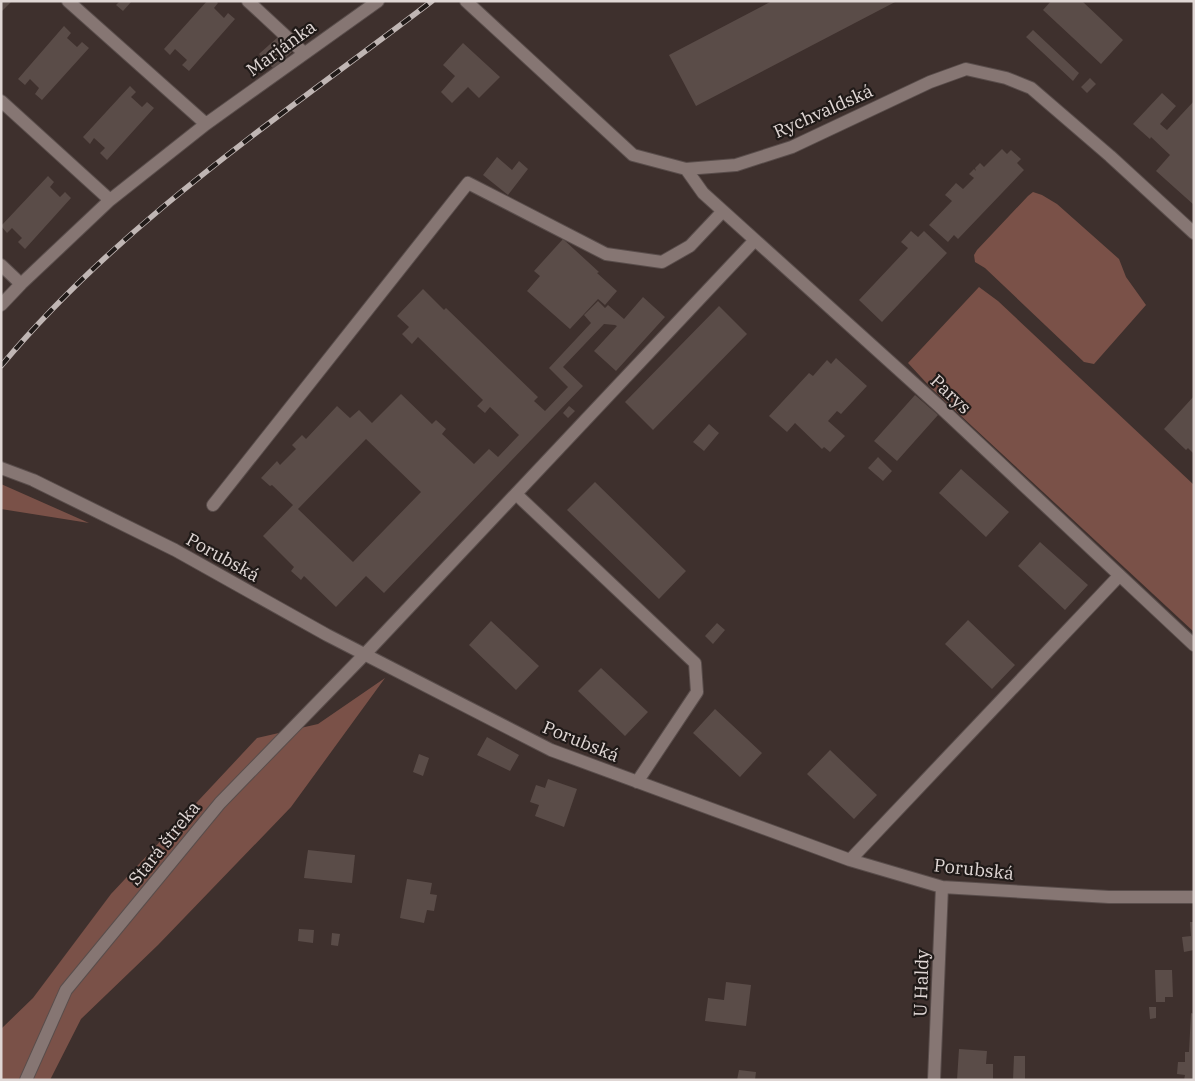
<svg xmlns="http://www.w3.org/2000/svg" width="1195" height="1081" font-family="'IBM Plex Serif',serif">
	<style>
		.green { fill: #7a5148 }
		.building { fill: #5a4c48; fill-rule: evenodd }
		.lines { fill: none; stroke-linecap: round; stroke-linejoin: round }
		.minor-casing { stroke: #594d4b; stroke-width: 14 }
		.minor { stroke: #867673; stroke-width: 12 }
		.rail-casing { stroke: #c0b6b4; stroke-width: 5.5 }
		.rail { stroke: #201a18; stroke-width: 4; stroke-dasharray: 11; stroke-linecap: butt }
		.labels { text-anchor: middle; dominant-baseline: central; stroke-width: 4.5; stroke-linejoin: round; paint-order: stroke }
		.street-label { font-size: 18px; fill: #e0d7d5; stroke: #201a18 }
	</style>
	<rect width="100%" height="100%" fill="#3e302d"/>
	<path class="green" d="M 1033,192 L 1042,195 L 1057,204 L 1119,259 L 1126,277 L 1146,305 L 1094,364 L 1084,362 L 985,268 L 975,262 L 974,255 L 977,250 L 1028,196 Z
		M 979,287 L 998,301 L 1194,485 L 1194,632 L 932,389 L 908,363 Z
		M 1,484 L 89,523 L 1,509 Z
		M 385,678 L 291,807 L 158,945 L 81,1019 L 50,1080 L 1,1080 L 1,1029 L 33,998 L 111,894 L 257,738 L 318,724 Z"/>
	<path class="building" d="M 1,1 L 12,1 L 1,12 Z
		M 120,1 L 132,1 L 123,11 L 116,5 Z
		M 207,1 L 216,1 L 218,3 L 214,8 L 224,18 L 228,13 L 235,19 L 189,71 L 182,65 L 187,60 L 175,49 L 170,55 L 164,49 Z
		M 772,1 L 897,1 L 696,106 L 669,55 Z
		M 1051,1 L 1082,1 L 1123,40 L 1101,64 L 1043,10 Z
		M 64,26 L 71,33 L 67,38 L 77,47 L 82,42 L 89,48 L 42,100 L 35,94 L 39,88 L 30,79 L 25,85 L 18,79 Z
		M 1033,30 L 1079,73 L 1073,81 L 1026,37 Z
		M 278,37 L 292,52 L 274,69 L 259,54 Z
		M 463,43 L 500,77 L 479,98 L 468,87 L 452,103 L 441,92 L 455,76 L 443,65 Z
		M 1090,78 L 1096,84 L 1087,93 L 1081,87 Z
		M 130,86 L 136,92 L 131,97 L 142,107 L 147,102 L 154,108 L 107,160 L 100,153 L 105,148 L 94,138 L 90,144 L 83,137 Z
		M 1162,93 L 1176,106 L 1160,124 L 1167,130 L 1194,101 L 1194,205 L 1156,171 L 1170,155 L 1151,137 L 1150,139 L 1133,124 Z
		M 1002,149 L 1007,154 L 1011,150 L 1021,159 L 1017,163 L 1024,170 L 958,239 L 954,235 L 948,242 L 929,225 L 952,201 L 945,195 L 956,183 L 963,189 L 974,178 L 969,174 L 974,169 L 976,171 L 975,168 L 980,163 L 984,167 Z
		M 497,157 L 512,170 L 519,161 L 528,169 L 508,195 L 483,175 Z
		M 48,176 L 54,182 L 50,187 L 60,197 L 65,192 L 71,198 L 25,249 L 18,242 L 22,238 L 12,228 L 7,233 L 1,226 Z
		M 911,231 L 918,237 L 924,231 L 947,253 L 882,322 L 859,300 L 908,248 L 901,242 Z
		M 563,239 L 599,272 L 597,273 L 617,291 L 605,305 L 598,299 L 570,329 L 527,291 L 540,276 L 534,271 Z
		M 423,289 L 444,310 L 446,308 L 538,397 L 534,401 L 545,411 L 568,387 L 549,368 L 591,323 L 584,315 L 598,301 L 605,308 L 608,305 L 624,319 L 643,297 L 665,317 L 616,371 L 594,351 L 617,326 L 615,325 L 604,324 L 563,367 L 583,386 L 384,593 L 366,576 L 336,607 L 304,576 L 301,580 L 291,571 L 294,567 L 263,536 L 293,505 L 272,485 L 270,486 L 261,478 L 277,461 L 280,465 L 296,449 L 292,445 L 302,435 L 306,439 L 337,406 L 350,418 L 359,410 L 372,423 L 401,394 L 432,424 L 436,420 L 446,429 L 442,434 L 474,464 L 489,449 L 498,457 L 519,435 L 490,407 L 485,413 L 477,406 L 483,400 L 418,337 L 412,344 L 402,334 L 409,327 L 397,316 ZM 366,439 L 421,492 L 353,562 L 298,509 Z
		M 719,306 L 747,334 L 653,430 L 625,402 Z
		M 836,358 L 867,386 L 841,414 L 837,411 L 828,421 L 845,436 L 830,452 L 824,447 L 822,449 L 795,423 L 787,432 L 769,416 L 809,373 L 813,376 L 827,360 L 831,364 Z
		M 915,395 L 938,415 L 897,461 L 874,441 Z
		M 1194,396 L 1194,454 L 1188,448 L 1186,450 L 1164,429 Z
		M 569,406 L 575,411 L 568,418 L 563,413 Z
		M 709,424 L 719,433 L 704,451 L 693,442 Z
		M 878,457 L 892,471 L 883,481 L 868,468 Z
		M 961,469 L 1009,512 L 986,537 L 939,493 Z
		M 595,482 L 686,571 L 659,599 L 567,510 Z
		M 1040,542 L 1088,585 L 1065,610 L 1018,566 Z
		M 968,620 L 1015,665 L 992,689 L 945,644 Z
		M 491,621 L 539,666 L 516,690 L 469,645 Z
		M 717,623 L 725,630 L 713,644 L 705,636 Z
		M 601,668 L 648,712 L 625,736 L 578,691 Z
		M 715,709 L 762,753 L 740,777 L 693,733 Z
		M 487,737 L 519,755 L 510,771 L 477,755 Z
		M 830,750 L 877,795 L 854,819 L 807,774 Z
		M 419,754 L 429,758 L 423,776 L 413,772 Z
		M 548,779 L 577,789 L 564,827 L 535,816 L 539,805 L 530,802 L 536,785 L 545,788 Z
		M 308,850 L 355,855 L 352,883 L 304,878 Z
		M 407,879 L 432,883 L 430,894 L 437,895 L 434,911 L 427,910 L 424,923 L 400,918 Z
		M 1190,922 L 1194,922 L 1194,950 L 1184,952 L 1182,937 L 1191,936 Z
		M 299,929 L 314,930 L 313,943 L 298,941 Z
		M 332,933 L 340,934 L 338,946 L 331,945 Z
		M 1155,970 L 1172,970 L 1173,997 L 1165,997 L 1165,1002 L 1156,1002 Z
		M 726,982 L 751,985 L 746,1026 L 705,1021 L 708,998 L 724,1000 Z
		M 1149,1007 L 1156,1007 L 1156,1018 L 1150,1019 Z
		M 1191,1013 L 1194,1014 L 1194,1080 L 1184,1080 L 1185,1075 L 1177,1074 L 1178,1062 L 1185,1062 L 1185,1052 L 1189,1052 Z
		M 959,1049 L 987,1051 L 986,1064 L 993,1064 L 993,1080 L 957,1080 Z
		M 1014,1056 L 1025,1056 L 1025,1080 L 1013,1080 Z
		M 739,1070 L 756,1072 L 755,1080 L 737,1080 Z"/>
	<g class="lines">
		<defs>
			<path id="minor" d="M 68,1 L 206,124
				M 248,1 L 304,53
				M 466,1 L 633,155 L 686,169 L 736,165 L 792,147 L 930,82 L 966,69 L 1006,78 L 1031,88 L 1110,156 L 1194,233
				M 1,101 L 110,200
				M 686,169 L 703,193 L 939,406 L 1194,645
				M 1,265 L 21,284
				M 1,305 L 21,284 L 110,200 L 206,124 L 378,1
				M 1,468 L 33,480 L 175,550 L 327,635 L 551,750 L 850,860 L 942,887 L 1109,897 L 1194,897
				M 516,494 L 695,663 L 697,692 L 637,782
				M 213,505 L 468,183 L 606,254 L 662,262 L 690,246 L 723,211
				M 850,860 L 1119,576
				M 26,1080 L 66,990 L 220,803 L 365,654 L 755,240
				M 934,1080 L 942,887"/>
		</defs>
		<use href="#minor" class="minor-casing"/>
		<use href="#minor" class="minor"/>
		<defs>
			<path id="rail" d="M 1,366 C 122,221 283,115 432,1"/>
		</defs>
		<use href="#rail" class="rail-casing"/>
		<use href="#rail" class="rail"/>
	</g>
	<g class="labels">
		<g class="street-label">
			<text transform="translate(281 48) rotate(-36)">Marjánka</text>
			<text transform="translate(823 111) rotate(-24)">Rychvaldská</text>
			<text transform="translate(951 394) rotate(43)">Parys</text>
			<text transform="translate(223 557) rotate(29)">Porubská</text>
			<text transform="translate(581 741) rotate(22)">Porubská</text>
			<text transform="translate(164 843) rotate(-51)">Stará štreka</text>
			<text transform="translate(974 869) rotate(6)">Porubská</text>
			<text transform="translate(921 983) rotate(-88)">U Haldy</text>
		</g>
	</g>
	<rect width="1195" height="1081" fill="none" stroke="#e0d7d5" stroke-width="5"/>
</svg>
